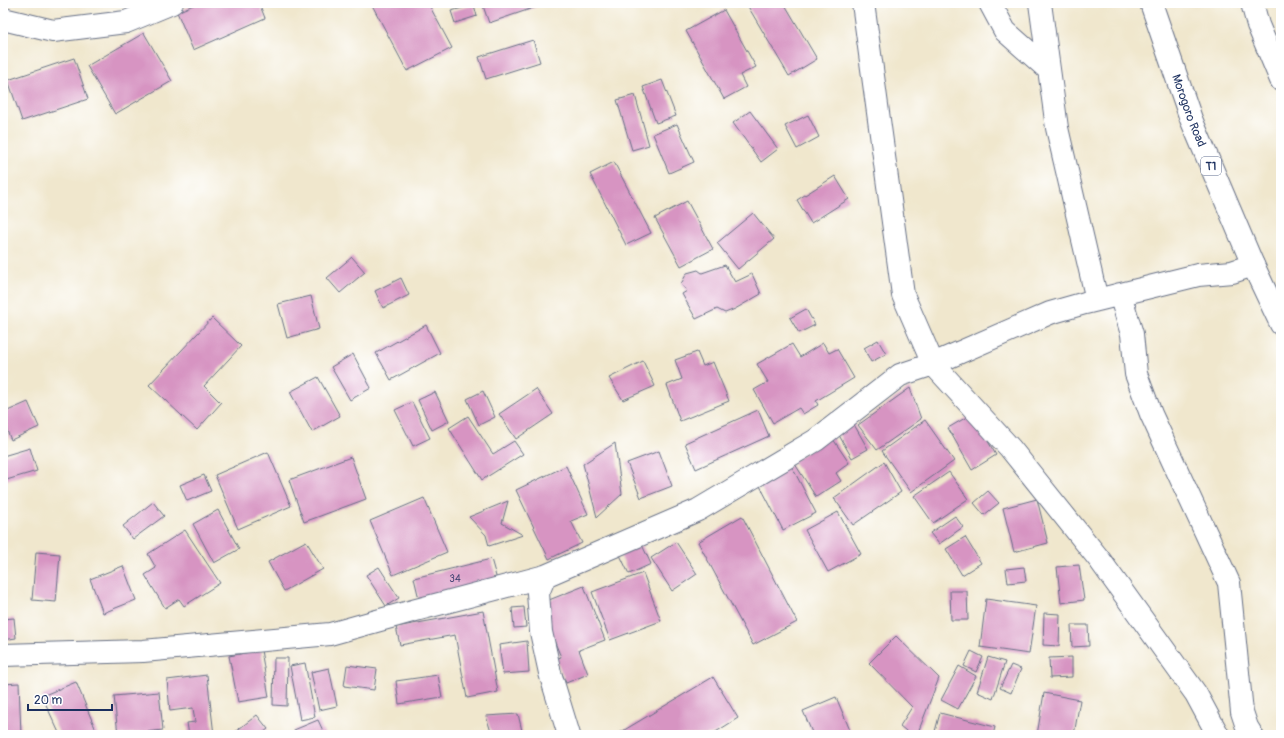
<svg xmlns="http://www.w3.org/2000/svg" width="1284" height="738" font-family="Pangolin,sans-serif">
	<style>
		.building { fill: #d794c2 }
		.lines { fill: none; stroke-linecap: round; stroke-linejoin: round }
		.minor-casing { stroke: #666f85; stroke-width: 24 }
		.highway-casing { stroke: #666f85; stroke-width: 24 }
		.minor { stroke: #fff; stroke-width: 22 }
		.highway { stroke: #fff; stroke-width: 22 }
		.labels { text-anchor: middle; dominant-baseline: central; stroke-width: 3; stroke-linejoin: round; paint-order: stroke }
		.number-label { font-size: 10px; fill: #4a4877 }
		.shield { fill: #fff; stroke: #5f6d8e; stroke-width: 1 }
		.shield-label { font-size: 11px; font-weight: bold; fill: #1b2f5e }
		.street-label { font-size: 12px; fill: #1b2f5e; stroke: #fff }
	</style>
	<rect width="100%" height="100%" fill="#fff"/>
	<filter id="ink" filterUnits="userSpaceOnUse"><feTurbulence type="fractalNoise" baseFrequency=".025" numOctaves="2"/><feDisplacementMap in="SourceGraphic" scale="8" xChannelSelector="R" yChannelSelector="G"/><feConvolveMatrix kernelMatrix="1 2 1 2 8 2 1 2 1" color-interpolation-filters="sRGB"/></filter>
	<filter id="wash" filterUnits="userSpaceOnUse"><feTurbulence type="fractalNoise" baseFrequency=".012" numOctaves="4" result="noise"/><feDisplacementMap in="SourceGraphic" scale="16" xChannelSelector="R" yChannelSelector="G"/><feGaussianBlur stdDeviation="0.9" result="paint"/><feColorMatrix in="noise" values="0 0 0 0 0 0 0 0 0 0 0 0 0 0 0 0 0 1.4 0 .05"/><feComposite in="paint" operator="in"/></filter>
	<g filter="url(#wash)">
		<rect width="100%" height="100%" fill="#f0e7cd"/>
		<g id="blocks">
			<path class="building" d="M 198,3 L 259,3 L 265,18 L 193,50 L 177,12 Z
				M 376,3 L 428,3 L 452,48 L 407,71 L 372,5 Z
				M 482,3 L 542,3 L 542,5 L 489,23 Z
				M 746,3 L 784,3 L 817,59 L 789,76 Z
				M 474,5 L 477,16 L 455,23 L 451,11 Z
				M 724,10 L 756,67 L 740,75 L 746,87 L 724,99 L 686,31 Z
				M 144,33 L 172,81 L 115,114 L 87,66 Z
				M 533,40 L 540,62 L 486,79 L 479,57 Z
				M 74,58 L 88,99 L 22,121 L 8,80 Z
				M 662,80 L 676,116 L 656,123 L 643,87 Z
				M 635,95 L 649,145 L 632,150 L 617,100 Z
				M 750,111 L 778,149 L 761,162 L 733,123 Z
				M 808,115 L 819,137 L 797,149 L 785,126 Z
				M 677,124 L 694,162 L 669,173 L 653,134 Z
				M 614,162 L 651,233 L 626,245 L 590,174 Z
				M 835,176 L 849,199 L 811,223 L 797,200 Z
				M 687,201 L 713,249 L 681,266 L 655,218 Z
				M 753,213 L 774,239 L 738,269 L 717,243 Z
				M 352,257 L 365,272 L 340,293 L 327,278 Z
				M 725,265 L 735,282 L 752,274 L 761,294 L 735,309 L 725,313 L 717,309 L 696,319 L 682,294 L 687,291 L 681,284 L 687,273 L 698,270 L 702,273 Z
				M 401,278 L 409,295 L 383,308 L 375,291 Z
				M 311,296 L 319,329 L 287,338 L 278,304 Z
				M 806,309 L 815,325 L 799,333 L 790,318 Z
				M 212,318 L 241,346 L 204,386 L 221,403 L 197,430 L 149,385 Z
				M 426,325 L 440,353 L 391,380 L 376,353 Z
				M 878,340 L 886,354 L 871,362 L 864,348 Z
				M 823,343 L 829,353 L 837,349 L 854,378 L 816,401 L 818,405 L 803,414 L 799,408 L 773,423 L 754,390 L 768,382 L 757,364 L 792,344 L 800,357 Z
				M 697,352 L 703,366 L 713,362 L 729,401 L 680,421 L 667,385 L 682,379 L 675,360 Z
				M 353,354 L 371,388 L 350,400 L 331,367 Z
				M 643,361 L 655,386 L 623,400 L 609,378 Z
				M 318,377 L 340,416 L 312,432 L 290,392 Z
				M 910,388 L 921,419 L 877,450 L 858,425 Z
				M 536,389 L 553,414 L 516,439 L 499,414 Z
				M 483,391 L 495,417 L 479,425 L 467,399 Z
				M 435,392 L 449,421 L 432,430 L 418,400 Z
				M 28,402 L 39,427 L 11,440 L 3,421 L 3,413 Z
				M 412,402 L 430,438 L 413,446 L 395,410 Z
				M 758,410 L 769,436 L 696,469 L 685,443 Z
				M 972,414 L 996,455 L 972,470 L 948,428 Z
				M 468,416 L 493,454 L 514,441 L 523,454 L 482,480 L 449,428 Z
				M 925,420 L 954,461 L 911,492 L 882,451 Z
				M 852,421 L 868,449 L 852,458 L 836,430 Z
				M 831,436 L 849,463 L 836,473 L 841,481 L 816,497 L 793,461 Z
				M 615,443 L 622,494 L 597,517 L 583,464 Z
				M 30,448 L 37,471 L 3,481 L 3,456 Z
				M 659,451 L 672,486 L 641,498 L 627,463 Z
				M 268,452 L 291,506 L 238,529 L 215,475 Z
				M 351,457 L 366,499 L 304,522 L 289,480 Z
				M 884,462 L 901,492 L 853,525 L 834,498 Z
				M 791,465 L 816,513 L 783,530 L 758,482 Z
				M 566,466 L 588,514 L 571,521 L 582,543 L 549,559 L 516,490 Z
				M 949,472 L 968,499 L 933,523 L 914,496 Z
				M 204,475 L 211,491 L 187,501 L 180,485 Z
				M 988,491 L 999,503 L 984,515 L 974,503 Z
				M 424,498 L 447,552 L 393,575 L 370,521 Z
				M 1037,499 L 1048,543 L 1014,552 L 1003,508 Z
				M 508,501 L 502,523 L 523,535 L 489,546 L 486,535 L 469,517 Z
				M 153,502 L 164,516 L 133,539 L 123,526 Z
				M 218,510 L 239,549 L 214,563 L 193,524 Z
				M 838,512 L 861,554 L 828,572 L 805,530 Z
				M 742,516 L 797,622 L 753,645 L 698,542 Z
				M 955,516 L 963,527 L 939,544 L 930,533 Z
				M 185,530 L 220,583 L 184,606 L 179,599 L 165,608 L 145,575 L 156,568 L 148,554 Z
				M 965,537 L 981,563 L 962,575 L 946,549 Z
				M 306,541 L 323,569 L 284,591 L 268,562 Z
				M 676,542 L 697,574 L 672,591 L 651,558 Z
				M 642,545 L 651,564 L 629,574 L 620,555 Z
				M 36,552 L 60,554 L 56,602 L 32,600 Z
				M 491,559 L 497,580 L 419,599 L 414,578 Z
				M 1079,565 L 1084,600 L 1061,603 L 1057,567 Z
				M 123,566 L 136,600 L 103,613 L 90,579 Z
				M 379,567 L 399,598 L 386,606 L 366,575 Z
				M 1024,567 L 1026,581 L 1008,583 L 1006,569 Z
				M 643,573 L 661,621 L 610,640 L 592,592 Z
				M 584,586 L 605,640 L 579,650 L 588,674 L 566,683 L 556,659 L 561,657 L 539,604 Z
				M 950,591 L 967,591 L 968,620 L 951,620 Z
				M 986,599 L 1036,606 L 1029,654 L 980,647 Z
				M 524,607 L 526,627 L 514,628 L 512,608 Z
				M 483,611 L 498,692 L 467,698 L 455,635 L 400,645 L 396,627 Z
				M 1044,613 L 1060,614 L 1059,646 L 1043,645 Z
				M 14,618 L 16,638 L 3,640 L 3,619 Z
				M 1071,625 L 1088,625 L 1089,646 L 1072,647 Z
				M 896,636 L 939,678 L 917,735 L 911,735 L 900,726 L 912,707 L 869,663 Z
				M 527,641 L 529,672 L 503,674 L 499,645 Z
				M 261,650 L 269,697 L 238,702 L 229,656 Z
				M 971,651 L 983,657 L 976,672 L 964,666 Z
				M 988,657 L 1005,662 L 993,699 L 977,692 Z
				M 1072,657 L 1072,677 L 1050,678 L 1049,658 Z
				M 274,658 L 288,658 L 287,706 L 273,705 Z
				M 305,663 L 315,717 L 300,720 L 290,666 Z
				M 347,665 L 377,669 L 374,690 L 344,686 Z
				M 1011,665 L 1021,669 L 1011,693 L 1000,688 Z
				M 959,666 L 976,676 L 958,709 L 941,700 Z
				M 329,668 L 337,706 L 319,710 L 311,672 Z
				M 207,675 L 214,735 L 189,735 L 187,723 L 195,722 L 193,708 L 170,711 L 167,680 Z
				M 438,675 L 442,697 L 399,704 L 396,681 Z
				M 713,677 L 738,718 L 711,735 L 616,735 Z
				M 76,682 L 98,735 L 60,735 L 42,696 Z
				M 19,683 L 21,735 L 3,735 L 3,684 Z
				M 159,692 L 163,730 L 118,735 L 114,696 Z
				M 1044,693 L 1080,700 L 1074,735 L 1037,735 Z
				M 836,697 L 852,735 L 813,735 L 803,711 Z
				M 940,713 L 995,727 L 993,735 L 934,735 Z
				M 518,714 L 523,735 L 492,735 L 486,716 Z
				M 257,715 L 268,729 L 260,735 L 231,735 Z
				M 318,720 L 325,735 L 297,735 L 294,730 Z
				M 1137,733 L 1147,734 L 1147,735 L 1137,735 Z"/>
		</g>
	</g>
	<g filter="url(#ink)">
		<use href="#blocks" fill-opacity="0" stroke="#666f85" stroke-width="1"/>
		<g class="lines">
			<defs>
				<path id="minor" d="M 863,3 L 903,295 L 933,364 L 1010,448 L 1099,559 L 1196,694 L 1218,735
					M 990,3 L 1005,31 L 1049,70
					M 1040,3 L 1057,128 L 1097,300
					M 3,19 L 53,31 L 126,22 L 172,3
					M 1120,294 L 1132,334 L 1136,374 L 1151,414 L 1229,583 L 1242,712 L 1247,727 L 1252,735
					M 3,655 L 143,651 L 330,634 L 416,610 L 545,576
					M 569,735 L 550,673 L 541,632 L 538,593 L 545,576 L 698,510 L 816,440 L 900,375 L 933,364 L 1050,313 L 1085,303 L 1198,275 L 1232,272 L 1253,265"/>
				<g id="highway">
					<path id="s1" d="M 1151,3 L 1191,119 L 1253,265 L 1281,324"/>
					<path d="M 1252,3 L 1258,25 L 1281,80"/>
				</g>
			</defs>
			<use href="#minor" class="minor-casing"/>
			<use href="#highway" class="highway-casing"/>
			<use href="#minor" class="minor"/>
			<use href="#highway" class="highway"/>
		</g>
	</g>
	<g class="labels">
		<g class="number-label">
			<text x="455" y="579">34</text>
		</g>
		<rect class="shield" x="1201" y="157" width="20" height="18" rx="3"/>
		<g class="shield-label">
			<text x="1211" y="166">T1</text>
		</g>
		<g class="street-label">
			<text stroke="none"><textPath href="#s1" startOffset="114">Morogoro Road</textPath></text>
		</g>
	</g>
	<rect width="1284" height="738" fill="none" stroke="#fff" stroke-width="16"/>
	<path d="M28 704v6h84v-6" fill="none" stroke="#1b2f5e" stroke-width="2"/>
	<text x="34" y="704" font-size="12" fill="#1b2f5e" stroke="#ffffff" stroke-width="3" paint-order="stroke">20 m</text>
</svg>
